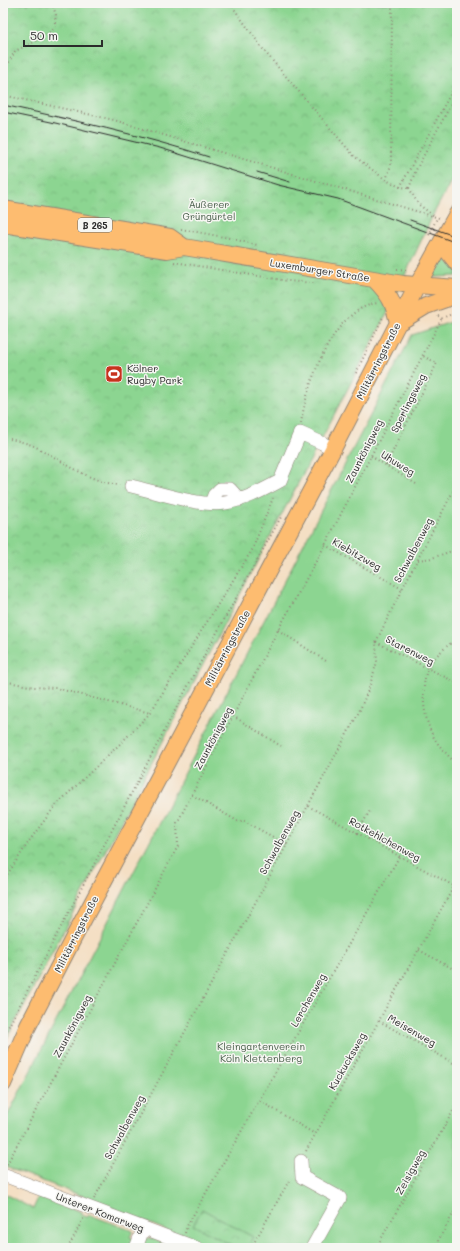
<svg xmlns="http://www.w3.org/2000/svg" width="460" height="1251" font-family="Mali,sans-serif">
	<style>
		.green { fill: #8cd591; stroke: #5c805e }
		.park { fill: url(#park-crowns); stroke: #5c805e }
		.lines { fill: none; stroke-linecap: round; stroke-linejoin: round }
		.minor-casing { stroke: #908578; stroke-width: 14 }
		.major-casing { stroke: #908578; stroke-width: 18 }
		.path { stroke: #908578; stroke-width: 2; stroke-dasharray: 1 3; stroke-linecap: butt }
		.minor { stroke: #fff; stroke-width: 13 }
		.major { stroke: #fdbc70; stroke-width: 16 }
		.tram { stroke: #2b2b2b; stroke-width: 1 }
		.labels { text-anchor: middle; dominant-baseline: central; stroke-width: 3; stroke-linejoin: round; paint-order: stroke }
		.shield { fill: #f6f6f2; stroke: #686867; stroke-width: 1 }
		.shield-label { font-size: 9px; font-weight: bold; fill: #2b2b2b }
		.park-label { font-size: 10px; fill: #485e4a; stroke: #f6f6f2 }
		.street-label { font-size: 10px; fill: #2b2b2b; stroke: #f6f6f2 }
		.poi-label { font-size: 10px; fill: #2b2b2b; stroke: #f6f6f2; text-anchor: start }
	</style>
	<defs>
		<pattern id="park-crowns" width="20" height="18" patternUnits="userSpaceOnUse"><rect width="20" height="18" fill="#8cd591"/><path d="M2 6a3 3 0 1 1 6 0M12 15a3 3 0 1 1 6 0" fill="none" stroke="#79b77d"/></pattern>
	</defs>
	<rect width="100%" height="100%" fill="#f6f6f2"/>
	<filter id="ink" filterUnits="userSpaceOnUse"><feTurbulence type="fractalNoise" baseFrequency=".025" numOctaves="2"/><feDisplacementMap in="SourceGraphic" scale="8" xChannelSelector="R" yChannelSelector="G"/><feConvolveMatrix kernelMatrix="1 2 1 2 8 2 1 2 1" color-interpolation-filters="sRGB"/></filter>
	<filter id="wash" filterUnits="userSpaceOnUse"><feTurbulence type="fractalNoise" baseFrequency=".012" numOctaves="4" result="noise"/><feDisplacementMap in="SourceGraphic" scale="16" xChannelSelector="R" yChannelSelector="G"/><feGaussianBlur stdDeviation="0.9" result="paint"/><feColorMatrix in="noise" values="0 0 0 0 0 0 0 0 0 0 0 0 0 0 0 0 0 1.4 0 .05"/><feComposite in="paint" operator="in"/></filter>
	<g filter="url(#wash)">
		<rect width="100%" height="100%" fill="#f4dfc4"/>
		<path class="green" d="M 443,258 L 457,268 L 457,276 L 434,277 L 433,275 Z
			M 457,320 L 457,1248 L 215,1248 L 185,1238 L 93,1200 L 3,1166 L 3,1124 L 412,335 Z
			M 3,1193 L 33,1209 L 39,1196 L 82,1212 L 82,1215 L 87,1217 L 90,1215 L 133,1231 L 130,1237 C 142,1243 140,1238 149,1238 C 154,1238 172,1246 178,1248 L 3,1248 Z"/>
		<path class="park" d="M 3,3 L 457,3 L 457,170 L 434,213 L 387,314 L 3,1046 Z
			M 202,1209 L 253,1237 L 247,1248 L 237,1248 L 193,1225 Z"/>
	</g>
	<g filter="url(#ink)">
		<g class="lines">
			<defs>
				<path id="minor" d="M 131,486 C 156,492 201,507 225,503 C 245,500 263,490 280,481 L 300,433 L 322,443 L 333,449
					M 211,503 L 214,495 L 220,489 L 230,489 L 240,500
					M 301,1161 L 302,1177 L 340,1198 L 312,1248
					M 3,1175 L 197,1248
					M 136,1248 L 143,1229"/>
				<path id="major" d="M 3,209 L 170,237 L 184,247
					M 3,224 L 167,250 L 184,247 L 403,284 L 457,288
					M 441,243 L 457,263
					M 375,280 C 389,294 394,303 398,323
					M 398,323 L 426,306 L 457,295
					M 3,1084 L 28,1026 L 74,937 L 333,449 L 417,286 L 457,214"/>
			</defs>
			<use href="#minor" class="minor-casing"/>
			<use href="#major" class="major-casing"/>
			<path class="path" d="M 230,3 L 265,52 L 354,156 L 386,180 L 400,187 L 409,188
				M 3,73 L 15,51 L 40,39 L 54,29 L 56,15 L 52,3
				M 3,95 L 114,120 L 439,218
				M 386,180 L 391,165 L 392,3
				M 400,187 L 457,82
				M 409,188 L 416,170 L 457,93
				M 409,188 L 418,204 L 434,216
				M 181,229 L 229,238 L 257,245
				M 429,235 L 437,218
				M 174,262 L 288,281 L 314,283
				M 397,269 L 408,270
				M 438,316 L 442,318 L 457,312
				M 356,373 L 383,317
				M 301,423 C 307,384 333,307 379,303
				M 10,439 C 18,441 28,443 36,447 C 64,461 88,482 120,485
				M 371,456 L 416,484
				M 386,465 L 437,363 L 423,356
				M 325,545 L 402,589
				M 418,560 L 432,558 L 457,549
				M 278,630 L 326,661
				M 457,639 C 447,645 431,659 427,670 C 421,690 423,715 432,734 C 438,746 448,755 457,765
				M 376,642 L 457,683
				M 3,681 L 34,687 L 56,688 L 150,713
				M 233,716 L 281,746
				M 192,795 L 239,822 L 243,820 L 287,845
				M 308,806 L 454,886
				M 357,833 L 371,809
				M 3,881 L 32,837 L 56,805 L 121,743 L 150,713 L 252,550 L 273,498
				M 419,950 L 457,971
				M 379,1021 L 457,1065
				M 3,1037 L 199,665 L 281,517
				M 260,1101 L 315,1134
				M 306,1151 L 457,881
				M 7,1164 L 178,846 L 177,823 L 278,630 L 325,545 L 442,318
				M 94,1199 L 359,712 L 369,688 L 377,662 L 376,642 L 402,589 L 457,484
				M 185,1233 L 187,1226 L 399,857
				M 68,1248 L 84,1217
				M 251,1248 L 290,1179
				M 376,1248 L 457,1104
				M 434,1248 L 457,1207"/>
			<use href="#minor" class="minor"/>
			<use href="#major" class="major"/>
			<path class="tram" d="M 3,105 C 73,120 141,135 209,157
				M 3,112 L 51,122 L 160,148 L 278,185 L 338,199 L 457,243
				M 257,172 L 290,182
				M 410,220 L 457,237"/>
		</g>
	</g>
	<defs>
		<symbol id="stadium-square" viewBox="-11 -11 22 22"><rect x="-9" y="-9" width="18" height="18" rx="4" fill="#c8321e" stroke="#f6f6f2"/><path d="M0-5a6.5 5 0 1 0 0 10a6.5 5 0 1 0 0-10ZM-3.5-1.8h7v3.6h-7Z" fill="#fff"/></symbol>
	</defs>
	<g fill-rule="evenodd">
		<use href="#stadium-square" x="104" y="364" width="20" height="20"/>
	</g>
	<g class="labels">
		<rect class="shield" x="78" y="218" width="34" height="14" rx="3"/>
		<g class="shield-label">
			<text x="95" y="225">B 265</text>
		</g>
		<g class="park-label">
			<text x="209" y="204">Äußerer<tspan x="209" dy="12">Grüngürtel</tspan></text>
			<text x="261" y="1046">Kleingartenverein<tspan x="261" dy="12">Köln Klettenberg</tspan></text>
		</g>
		<g class="street-label">
			<text transform="translate(320 270) rotate(9)">Luxemburger Straße</text>
			<text transform="translate(378 361) rotate(-63)">Militärringstraße</text>
			<text transform="translate(408 403) rotate(-63)">Sperlingsweg</text>
			<text transform="translate(364 451) rotate(-63)">Zaunkönigweg</text>
			<text transform="translate(398 463) rotate(32)">Uhuweg</text>
			<text transform="translate(413 550) rotate(-62)">Schwalbenweg</text>
			<text transform="translate(357 554) rotate(30)">Kiebitzweg</text>
			<text transform="translate(227 648) rotate(-62)">Militärringstraße</text>
			<text transform="translate(410 650) rotate(27)">Starenweg</text>
			<text transform="translate(213 738) rotate(-62)">Zaunkönigweg</text>
			<text transform="translate(385 839) rotate(29)">Rotkehlchenweg</text>
			<text transform="translate(279 842) rotate(-61)">Schwalbenweg</text>
			<text transform="translate(76 934) rotate(-63)">Militärringstraße</text>
			<text transform="translate(308 1000) rotate(-60)">Lerchenweg</text>
			<text transform="translate(72 1026) rotate(-62)">Zaunkönigweg</text>
			<text transform="translate(412 1030) rotate(30)">Meisenweg</text>
			<text transform="translate(347 1061) rotate(-60)">Kuckucksweg</text>
			<text transform="translate(124 1127) rotate(-61)">Schwalbenweg</text>
			<text transform="translate(410 1172) rotate(-61)">Zeisigweg</text>
			<text transform="translate(100 1212) rotate(21)">Unterer Komarweg</text>
		</g>
		<g class="poi-label">
			<text x="127" y="368">Kölner<tspan x="127" dy="12">Rugby Park</tspan></text>
		</g>
	</g>
	<rect width="460" height="1251" fill="none" stroke="#f6f6f2" stroke-width="16"/>
	<path d="M24 40v6h78v-6" fill="none" stroke="#2b2b2b" stroke-width="2"/>
	<text x="30" y="40" font-size="12" fill="#2b2b2b" stroke="#f6f6f2" stroke-width="3" paint-order="stroke">50 m</text>
</svg>
